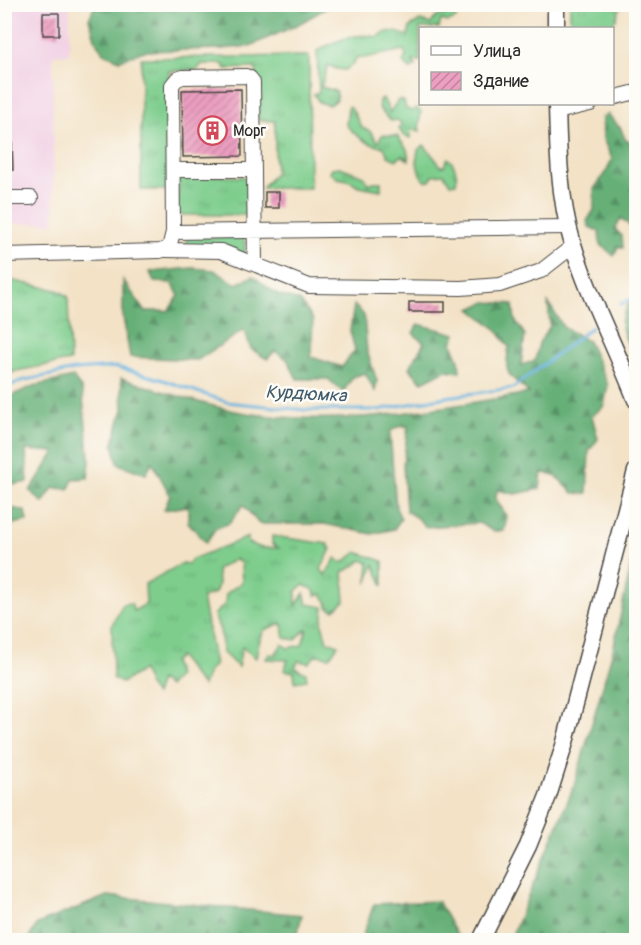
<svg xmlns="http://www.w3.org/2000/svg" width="641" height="945" font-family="Pangolin,sans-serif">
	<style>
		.built { fill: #f1d0e4 }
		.grass { fill: url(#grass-tufts); stroke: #547c5c; stroke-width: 1.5 }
		.forest { fill: url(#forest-firs); stroke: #486e52; stroke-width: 1.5 }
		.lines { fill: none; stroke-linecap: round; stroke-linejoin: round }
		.stream { stroke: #64b1de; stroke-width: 3 }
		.building { fill: url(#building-hatch) }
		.minor-casing { stroke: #494642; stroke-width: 16 }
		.major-casing { stroke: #494642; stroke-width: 19 }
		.minor { stroke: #fff; stroke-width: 14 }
		.major { stroke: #fff; stroke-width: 16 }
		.labels { text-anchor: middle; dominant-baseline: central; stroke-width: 5; stroke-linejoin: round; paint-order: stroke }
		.poi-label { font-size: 16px; fill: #2b2b2b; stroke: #fdfcf7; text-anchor: start }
		.water-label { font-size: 18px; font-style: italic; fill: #3f5a6a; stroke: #fdfcf7 }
	</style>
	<defs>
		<pattern id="grass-tufts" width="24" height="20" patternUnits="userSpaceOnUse" patternTransform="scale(1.5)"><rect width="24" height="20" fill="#7ecd8d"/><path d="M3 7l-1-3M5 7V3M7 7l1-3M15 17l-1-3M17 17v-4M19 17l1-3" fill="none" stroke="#6db07a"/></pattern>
		<pattern id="forest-firs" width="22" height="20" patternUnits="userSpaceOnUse" patternTransform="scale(1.5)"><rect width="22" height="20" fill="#66b078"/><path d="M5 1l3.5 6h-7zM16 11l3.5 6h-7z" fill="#548f63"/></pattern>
		<pattern id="building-hatch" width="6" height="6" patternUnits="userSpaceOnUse" patternTransform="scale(1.5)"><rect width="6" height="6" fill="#ed9fc1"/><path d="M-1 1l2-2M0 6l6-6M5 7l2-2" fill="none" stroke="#c0829d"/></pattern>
	</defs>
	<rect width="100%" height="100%" fill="#fdfcf7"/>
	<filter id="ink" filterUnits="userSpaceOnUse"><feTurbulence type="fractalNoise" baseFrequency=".0167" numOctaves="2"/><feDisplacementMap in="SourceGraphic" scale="12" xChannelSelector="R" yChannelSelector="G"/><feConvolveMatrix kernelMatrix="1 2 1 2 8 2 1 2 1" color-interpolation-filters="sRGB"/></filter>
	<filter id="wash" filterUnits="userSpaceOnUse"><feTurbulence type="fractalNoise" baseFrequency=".008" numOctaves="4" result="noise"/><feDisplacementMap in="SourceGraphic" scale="24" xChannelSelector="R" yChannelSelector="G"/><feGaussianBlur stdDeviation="1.35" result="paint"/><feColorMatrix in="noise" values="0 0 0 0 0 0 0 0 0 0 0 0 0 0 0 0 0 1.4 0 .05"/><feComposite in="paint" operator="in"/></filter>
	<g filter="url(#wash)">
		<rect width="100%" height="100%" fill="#f3e2c6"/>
		<path class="built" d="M 62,4 L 70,8 L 69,54 L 53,55 L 54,223 L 5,224 L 4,5 Z"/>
		<path class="grass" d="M 570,4 L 621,4 L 621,5 L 616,19 L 609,28 L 570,28 Z
			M 451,9 L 456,13 L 456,19 L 448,22 L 441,20 L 439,28 L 420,28 L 420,61 L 413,61 L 416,66 L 410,69 L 403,62 L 406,56 L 404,50 L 364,58 L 357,57 L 352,65 L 345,70 L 336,69 L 328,65 L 321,87 L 336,91 L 337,100 L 329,105 L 319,102 L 314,94 L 319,92 L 317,51 C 335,41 357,31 377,37 C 389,29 396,31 408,36 L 410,27 L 420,21 L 431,24 C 435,16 440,15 448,14 Z
			M 309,56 L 310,188 L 262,188 L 275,173 L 275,121 L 259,120 L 257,116 L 256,68 L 226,69 L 223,64 L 202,64 L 197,70 L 169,71 L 169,190 L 141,190 L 141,58 Z
			M 383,98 L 390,112 L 398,100 L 404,101 L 406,109 L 413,111 L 417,108 L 421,112 L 419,126 L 420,131 L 411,129 L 410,138 L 403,135 L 399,129 L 401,123 L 397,120 L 391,121 C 385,114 377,111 379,100 Z
			M 348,106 L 351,107 L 362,128 L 370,131 L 378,142 L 382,135 L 397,136 L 407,149 L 409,160 L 402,156 L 396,160 L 388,156 L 384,147 C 368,145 357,137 346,125 Z
			M 424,145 L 441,166 L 444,166 L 448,158 C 455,164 458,174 456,183 L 450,184 L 444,174 L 433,175 L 430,181 L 425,181 C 417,174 416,160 418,150 Z
			M 340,167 L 364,176 L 368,184 L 374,182 L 381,182 L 381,190 L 359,186 L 348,180 L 337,178 L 330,172 L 332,168 Z
			M 182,175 L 246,177 L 249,180 L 248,215 L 180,215 L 177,213 L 179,177 Z
			M 187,237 L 244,237 L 246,258 L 186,246 Z
			M 5,279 L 57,290 L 68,296 L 70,361 L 16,371 L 5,377 Z
			M 272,536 L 328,544 L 331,549 L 321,569 L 325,575 L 336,558 L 342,563 L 357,552 L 383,561 L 383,586 L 374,564 L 367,584 L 369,563 L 362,560 L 353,567 L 343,572 L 345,601 L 334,610 L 328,607 L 327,601 L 321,594 L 316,596 L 313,589 L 303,585 L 296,592 L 296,606 L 304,593 L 307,604 L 324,607 L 322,624 L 327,641 L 338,645 L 330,657 L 316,655 L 309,663 L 298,661 L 295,668 L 306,673 L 307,680 L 295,682 L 294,672 L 284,670 L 288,660 L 266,659 L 269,654 L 275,655 L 282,644 L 288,648 L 302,645 L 307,628 L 295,640 L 285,638 L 282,623 L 264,630 L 259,643 L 256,658 L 242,647 L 238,667 L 223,653 L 220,630 L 214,615 L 225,604 L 226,594 L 242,582 L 241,564 L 236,559 L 217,569 L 218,585 L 215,593 L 202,598 L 215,665 L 209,670 L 203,686 C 192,677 189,667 179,657 L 173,662 L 178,676 L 168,687 L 160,680 L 155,695 L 150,688 L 142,670 L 122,683 L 113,678 L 112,625 L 123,604 L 131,603 L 134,611 L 146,604 L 145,584 L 183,563 L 188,564 L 192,559 L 248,537 L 248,543 L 262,548 L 279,548 L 272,544 Z"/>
		<path class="forest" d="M 95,5 L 95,4 L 332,5 L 295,26 L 250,46 L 223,49 L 144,51 L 120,60 L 105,54 L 97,44 L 89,19 Z
			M 608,114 L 621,129 L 625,139 L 632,144 L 636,156 L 636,242 L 630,226 L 621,218 L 615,229 L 622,236 L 623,248 L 618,246 L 614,256 L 600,244 L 599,231 L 589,227 L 587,221 L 594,210 L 594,189 L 606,172 L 612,159 L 603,139 L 602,118 Z
			M 193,268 L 214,270 L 236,284 L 253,276 L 278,295 L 300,301 L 313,320 L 311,357 L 342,367 L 355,350 L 350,331 L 354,305 L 364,315 L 367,351 L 377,381 L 375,391 L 365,373 L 353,377 L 343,392 L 328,379 L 297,379 L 287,359 L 275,351 L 267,359 L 251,349 L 244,329 C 230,341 213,349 198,360 L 130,357 L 123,317 L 123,280 L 145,311 L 168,311 L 179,296 L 172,283 L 154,282 L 150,272 Z
			M 636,299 L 636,361 L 624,335 L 621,322 L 628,304 Z
			M 486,302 L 513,304 L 515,320 L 525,335 L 521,365 L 535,361 L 539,343 L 550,326 L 548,302 L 563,327 L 588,341 L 608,385 L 604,406 L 592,416 L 598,439 L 589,451 L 587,494 L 573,493 L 557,477 L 542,472 L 540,489 L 515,494 L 497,490 L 496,499 L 507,517 L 504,531 L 493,531 L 479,523 L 426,527 L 417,518 L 406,511 L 403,465 L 408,426 L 397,427 L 390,432 L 396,508 L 401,519 L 394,529 L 372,534 L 324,524 L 259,524 L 243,505 L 230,523 L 215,529 L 206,543 L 188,522 L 188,506 L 164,510 L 170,495 L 152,462 L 146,474 L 118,464 L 113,444 L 123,409 L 121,378 C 158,390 196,403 235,411 C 332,430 433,409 529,393 C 510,374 503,379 509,347 L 495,328 L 471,309 Z
			M 418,324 L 456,334 L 452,343 L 459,360 L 460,372 L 446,370 L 422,382 L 409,368 L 424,343 L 413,333 Z
			M 73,377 L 82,390 L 90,462 L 88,478 L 73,479 L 69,489 L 53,488 L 43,503 L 30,491 L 55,452 L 26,450 L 28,482 L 9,485 L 5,500 L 5,398 L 34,386 Z
			M 4,506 L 25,511 L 27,521 L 13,524 L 8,530 L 5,530 Z
			M 636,542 L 636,940 L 510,940 L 574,786 L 613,650 Z
			M 107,896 L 302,915 L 296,940 L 28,940 L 37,924 Z
			M 438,901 L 458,937 L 456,940 L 361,940 L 374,904 Z"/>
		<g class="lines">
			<path class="stream" d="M 621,304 L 636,297
				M 4,388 L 21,381 L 75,370 L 116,367 L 160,379 L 227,402 L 306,410 L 378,410 L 446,397 L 513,388 L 592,327"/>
		</g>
		<g id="blocks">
			<path class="building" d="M 43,13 L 59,13 L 59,35 L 43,35 Z
				M 241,89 L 242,156 L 183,157 L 182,90 Z
				M 4,142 L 12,142 L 13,170 L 4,171 Z
				M 265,192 L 279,192 L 279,208 L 265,208 Z
				M 409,302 L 445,302 L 445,312 L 409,312 Z"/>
		</g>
	</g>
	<g filter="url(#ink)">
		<use href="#blocks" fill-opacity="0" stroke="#494642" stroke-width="1.5"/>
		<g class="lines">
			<defs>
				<path id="minor" d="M 612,98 L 636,92
					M 557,112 L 590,104
					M 173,170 L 253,170
					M 4,198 L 31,198
					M 173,232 L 569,227
					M 165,250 L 221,251 L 309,286 L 461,288 L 500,285 L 541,271 L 573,246
					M 4,255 L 160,251 L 169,248 L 173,232 L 172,85 L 177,79 L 183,77 L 246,76 L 250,78 L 253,82 L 255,264"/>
				<path id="major" d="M 556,4 L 556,28
					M 557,104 C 558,149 559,197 572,241 C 588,296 616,347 636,400
					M 481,940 L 528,846 L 548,796 L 564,746 L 636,471"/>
			</defs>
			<use href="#minor" class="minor-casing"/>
			<use href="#major" class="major-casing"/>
			<use href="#minor" class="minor"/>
			<use href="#major" class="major"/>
		</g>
	</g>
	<defs>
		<symbol id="building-ring" viewBox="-11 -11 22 22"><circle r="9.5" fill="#fdfcf7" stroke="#d1495b" stroke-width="1.5"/><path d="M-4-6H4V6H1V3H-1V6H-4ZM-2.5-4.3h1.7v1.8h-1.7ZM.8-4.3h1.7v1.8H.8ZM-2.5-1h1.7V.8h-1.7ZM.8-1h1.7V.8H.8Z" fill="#d1495b"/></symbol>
	</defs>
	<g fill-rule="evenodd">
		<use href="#building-ring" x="196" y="114" width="33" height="33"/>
	</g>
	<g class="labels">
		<g class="poi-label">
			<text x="233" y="131">Морг</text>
		</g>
		<g class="water-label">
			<text transform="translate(306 394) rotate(3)">Курдюмка</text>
		</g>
	</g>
	<rect width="641" height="945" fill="none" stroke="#fdfcf7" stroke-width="24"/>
	<rect x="419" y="27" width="195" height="78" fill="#fdfcf7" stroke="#a9a8a5" stroke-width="1.5"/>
	<rect x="431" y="46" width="30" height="9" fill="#ffffff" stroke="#a9a8a5" stroke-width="1.5"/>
	<text x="473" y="57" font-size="18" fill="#2b2b2b">Улица</text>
	<rect x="431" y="72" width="30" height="18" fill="url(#building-hatch)" stroke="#a9a8a5" stroke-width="1.5"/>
	<text x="473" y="87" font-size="18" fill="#2b2b2b">Здание</text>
</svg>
